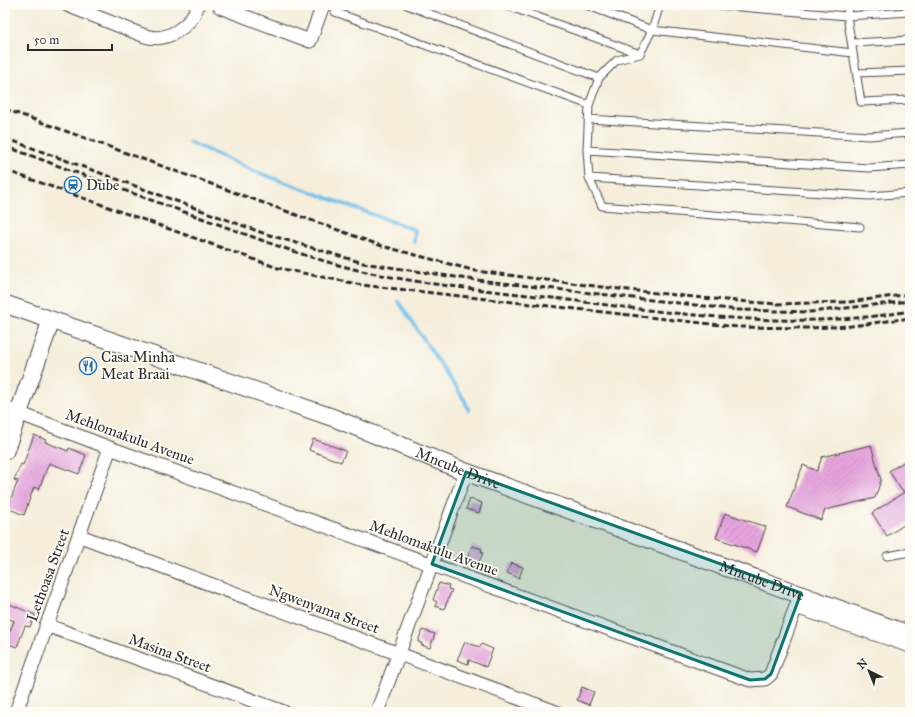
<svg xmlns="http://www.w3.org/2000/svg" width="915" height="717" font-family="'IM FELL Great Primer',serif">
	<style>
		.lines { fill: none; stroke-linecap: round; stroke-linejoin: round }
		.stream { stroke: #6fc0eb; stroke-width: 3.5 }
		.building { fill: url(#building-hatch) }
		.service-casing { stroke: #494845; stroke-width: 9 }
		.minor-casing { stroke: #494845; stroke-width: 15 }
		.tertiary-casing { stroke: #494845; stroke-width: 19 }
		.service { stroke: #fff; stroke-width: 7 }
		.minor { stroke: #fff; stroke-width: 13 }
		.tertiary { stroke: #fff; stroke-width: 17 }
		.rail { stroke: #2b2b2b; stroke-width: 3; stroke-dasharray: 6 3; stroke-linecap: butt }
		.marked { fill: #0f766e; fill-opacity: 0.2; stroke: #0f766e; stroke-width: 3; stroke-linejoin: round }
		.labels { text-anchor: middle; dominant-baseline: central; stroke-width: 3.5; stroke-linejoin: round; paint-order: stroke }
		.poi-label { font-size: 15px; fill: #2b2b2b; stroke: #fdfcf7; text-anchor: start }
		.street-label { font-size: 15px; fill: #2b2b2b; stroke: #fdfcf7 }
	</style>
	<defs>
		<pattern id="building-hatch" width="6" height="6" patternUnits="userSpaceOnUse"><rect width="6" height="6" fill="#e6a4dd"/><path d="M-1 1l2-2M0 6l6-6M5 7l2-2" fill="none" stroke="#c58dbe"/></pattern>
	</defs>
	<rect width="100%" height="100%" fill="#fdfcf7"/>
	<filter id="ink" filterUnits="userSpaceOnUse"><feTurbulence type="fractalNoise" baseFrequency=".025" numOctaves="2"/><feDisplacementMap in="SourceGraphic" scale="8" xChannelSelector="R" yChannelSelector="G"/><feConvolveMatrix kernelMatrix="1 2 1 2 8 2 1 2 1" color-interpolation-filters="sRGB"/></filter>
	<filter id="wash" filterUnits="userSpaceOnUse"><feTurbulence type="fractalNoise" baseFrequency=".012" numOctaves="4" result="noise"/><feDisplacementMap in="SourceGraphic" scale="16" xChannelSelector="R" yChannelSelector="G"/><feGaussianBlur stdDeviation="0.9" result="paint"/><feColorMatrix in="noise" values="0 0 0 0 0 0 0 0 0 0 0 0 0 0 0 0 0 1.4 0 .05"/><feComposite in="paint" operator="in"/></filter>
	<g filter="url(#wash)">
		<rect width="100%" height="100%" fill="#f6eedb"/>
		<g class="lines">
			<path class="stream" d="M 189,142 L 254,171 L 415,230 L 414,242
				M 398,301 L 465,401 L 469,411"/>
		</g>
		<g id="blocks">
			<path class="building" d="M 34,435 L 46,440 L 45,442 L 68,451 L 69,448 L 86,455 L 79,474 L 49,463 L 39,489 L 34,487 L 24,515 L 7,508 L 18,481 L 14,480 L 21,464 L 23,465 Z
				M 313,439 L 346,451 L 341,462 L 309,450 Z
				M 871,445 L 881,480 L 875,498 L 825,510 L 821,520 L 787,507 L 803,465 L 817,471 L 822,457 Z
				M 910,458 L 910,521 L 887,536 L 872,513 L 906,491 L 902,491 L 889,471 Z
				M 470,499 L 482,503 L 479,513 L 466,509 Z
				M 725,513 L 766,527 L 757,552 L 716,538 Z
				M 472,546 L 482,549 L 481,552 L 483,553 L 478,564 L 467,559 Z
				M 511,563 L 523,567 L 519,578 L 507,573 Z
				M 439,583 L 449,586 L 448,589 L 452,590 L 444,609 L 435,606 L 437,602 L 433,600 Z
				M 5,602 L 35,615 L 30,627 L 25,626 L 17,647 L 5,643 L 14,621 L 5,617 Z
				M 422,630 L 435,634 L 430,648 L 421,645 L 422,643 L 418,642 Z
				M 465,642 L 480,647 L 481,644 L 493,649 L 486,667 L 469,660 L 468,664 L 457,660 Z
				M 582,687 L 594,692 L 589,705 L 577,700 Z"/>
		</g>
	</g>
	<g filter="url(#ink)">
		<use href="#blocks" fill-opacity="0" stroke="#494845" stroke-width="1"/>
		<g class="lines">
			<defs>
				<path id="service" d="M 407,5 L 599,78
					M 505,5 L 640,54
					M 586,5 L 652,30 L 853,53
					M 660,5 L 652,30 L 640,54 L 617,60 L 599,78 L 589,105 L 587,150 L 589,178 L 602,206 L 860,227
					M 717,5 L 847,16 L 910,12
					M 848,5 L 847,16 L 861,102 L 910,100
					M 335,12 L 589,105
					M 852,43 L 910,40
					M 857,73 L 910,71
					M 588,119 L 869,136 L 910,133
					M 587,150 L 869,168 L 910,165
					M 589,178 L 869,196 L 910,193
					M 887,556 L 910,552"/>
				<path id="minor" d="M 67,5 L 145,36 C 168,43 191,26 198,5
					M 220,7 L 310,41 L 323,5
					M 5,408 L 110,448 L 750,680 L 765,679 L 771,674 L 801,593
					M 80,536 L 556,712
					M 796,607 L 910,646
					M 46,625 L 284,712
					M 16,712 L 110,448
					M 377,712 L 466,472"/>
				<g id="tertiary">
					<path id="s1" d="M 5,304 L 334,418 L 466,472 L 910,635"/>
					<path d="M 5,451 L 51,321"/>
				</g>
			</defs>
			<use href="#service" class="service-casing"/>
			<use href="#minor" class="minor-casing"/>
			<use href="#tertiary" class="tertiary-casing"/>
			<use href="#service" class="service"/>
			<use href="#minor" class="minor"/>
			<use href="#tertiary" class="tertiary"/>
			<path class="rail" d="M 5,109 L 382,246 L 476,271 L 610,288 L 713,299 L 776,304 L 849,302 L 910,294
				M 5,138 L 263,233 L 363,263 L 468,279 L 739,310 L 810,312 L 910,301
				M 5,146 C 72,171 139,196 207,220 C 261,240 315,261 371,273 C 442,288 513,292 584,302 C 691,316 803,330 910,311
				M 5,170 L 278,268 L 362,285 L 738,327 L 810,328 L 851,326 L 910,318"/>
		</g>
	</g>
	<path class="marked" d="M 466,472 L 801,593 L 771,674 L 765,679 L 750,680 L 432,564 Z"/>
	<defs>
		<symbol id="station-ring" viewBox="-11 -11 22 22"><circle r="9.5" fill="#fdfcf7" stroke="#1f6fb2" stroke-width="1.5"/><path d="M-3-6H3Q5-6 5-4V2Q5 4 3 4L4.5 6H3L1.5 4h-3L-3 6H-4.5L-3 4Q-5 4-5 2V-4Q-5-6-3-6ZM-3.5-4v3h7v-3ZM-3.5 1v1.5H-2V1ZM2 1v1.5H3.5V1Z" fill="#1f6fb2"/></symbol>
		<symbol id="restaurant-ring" viewBox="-11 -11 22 22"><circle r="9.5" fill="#fdfcf7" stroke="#1f6fb2" stroke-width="1.5"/><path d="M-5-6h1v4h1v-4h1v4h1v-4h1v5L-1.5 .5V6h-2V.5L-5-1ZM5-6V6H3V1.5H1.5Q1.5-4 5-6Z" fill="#1f6fb2"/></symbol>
	</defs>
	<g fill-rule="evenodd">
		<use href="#station-ring" x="63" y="175" width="20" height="20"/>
		<use href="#restaurant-ring" x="78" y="356" width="20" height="20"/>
	</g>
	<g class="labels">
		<g class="poi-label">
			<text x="86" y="185">Dube</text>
			<text x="101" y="357">Casa Minha<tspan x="101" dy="17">Meat Braai</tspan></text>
		</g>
		<g class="street-label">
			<text transform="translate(130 437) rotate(20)">Mehlomakulu Avenue</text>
			<text stroke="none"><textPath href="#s1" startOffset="482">Mncube Drive</textPath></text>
			<text transform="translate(434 548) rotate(20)">Mehlomakulu Avenue</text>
			<text transform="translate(48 575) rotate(-70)">Lethoasa Street</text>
			<text stroke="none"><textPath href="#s1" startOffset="806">Mncube Drive</textPath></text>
			<text transform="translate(324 609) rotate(20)">Ngwenyama Street</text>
			<text transform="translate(170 653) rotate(20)">Masina Street</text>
		</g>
	</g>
	<rect width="915" height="717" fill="none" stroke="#fdfcf7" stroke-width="20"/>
	<g transform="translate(869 671) rotate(317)" stroke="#fdfcf7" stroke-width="3" paint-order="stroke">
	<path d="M0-3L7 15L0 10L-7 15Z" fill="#2b2b2b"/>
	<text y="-6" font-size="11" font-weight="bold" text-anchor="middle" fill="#2b2b2b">N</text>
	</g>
	<path d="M28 44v6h84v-6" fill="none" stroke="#2b2b2b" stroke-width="2"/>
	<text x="34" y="44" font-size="12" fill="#2b2b2b" stroke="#fdfcf7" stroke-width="3" paint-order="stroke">50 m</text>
</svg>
